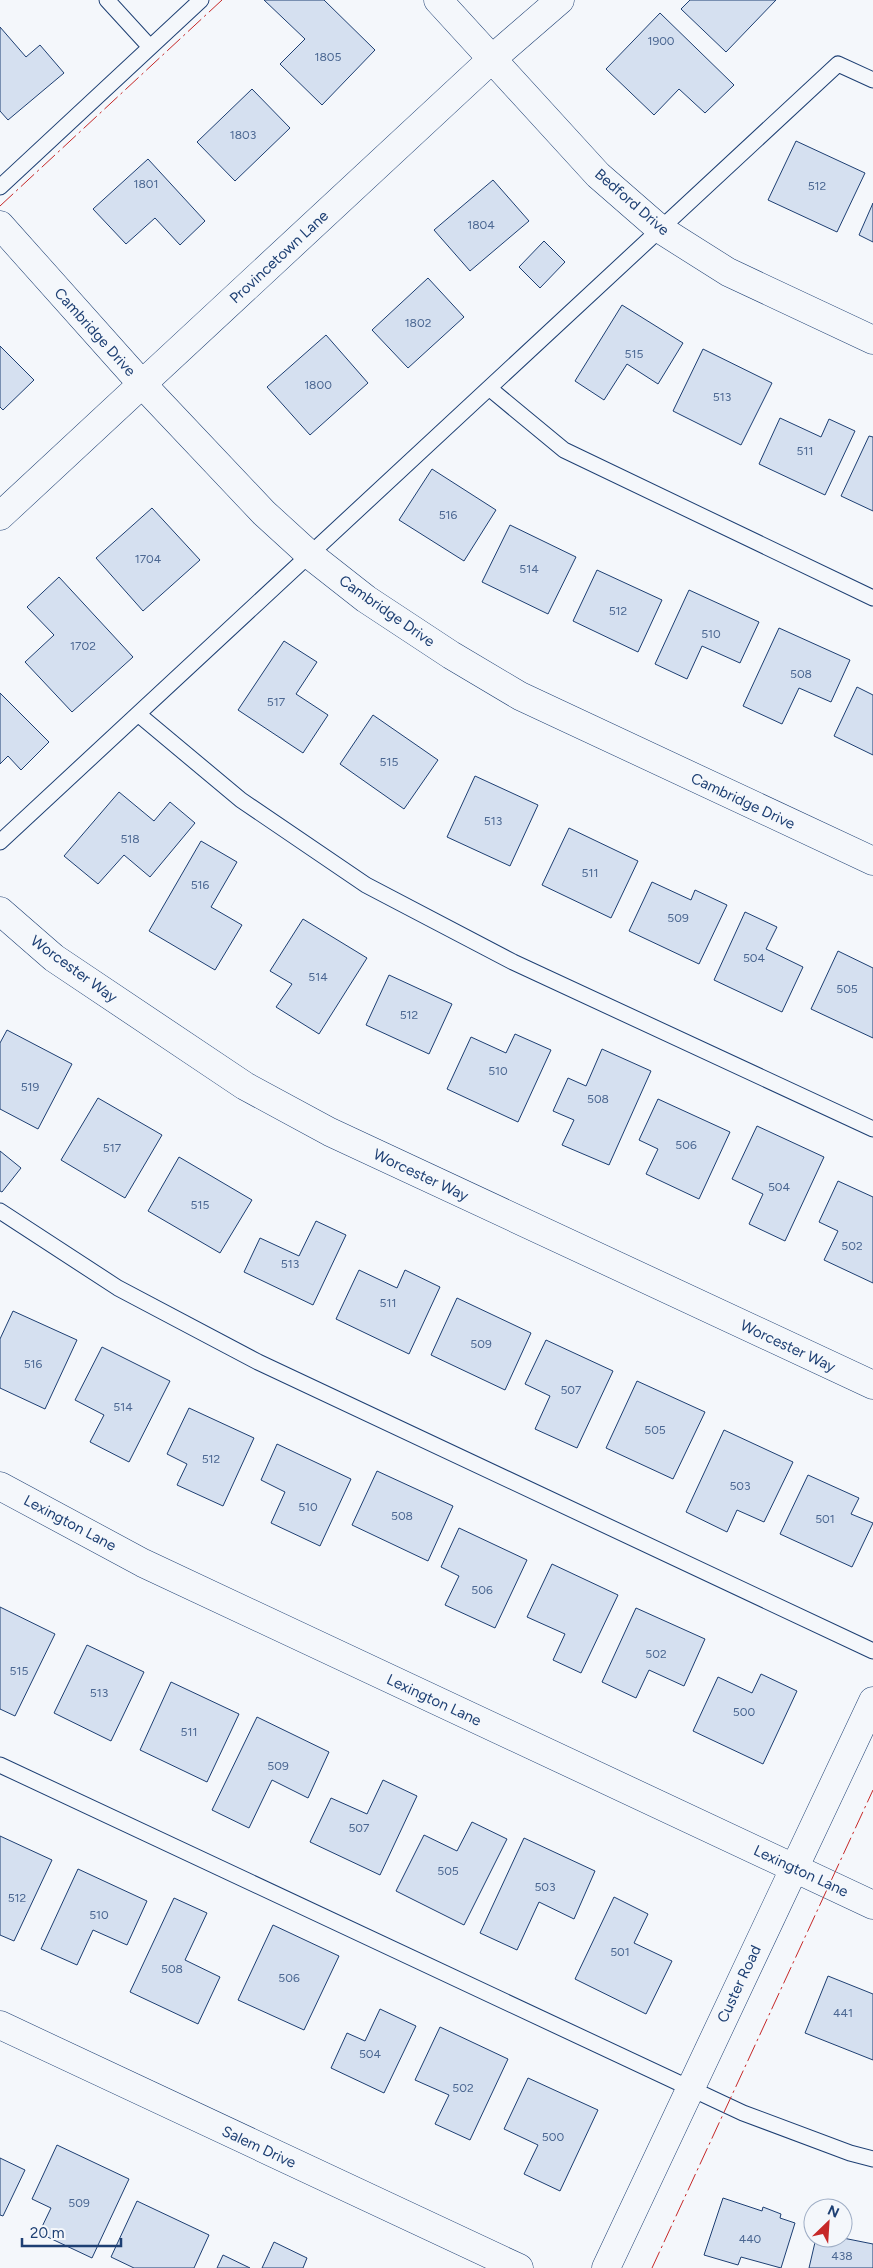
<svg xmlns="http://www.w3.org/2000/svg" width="873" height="2268" font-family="Figtree,sans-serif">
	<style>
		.building { fill: #d5e0f0; stroke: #1d3f73 }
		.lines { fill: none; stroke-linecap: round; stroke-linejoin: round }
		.lane-casing { stroke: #1d3f73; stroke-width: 17 }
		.street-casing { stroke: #1d3f73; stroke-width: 29 }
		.secondary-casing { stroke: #1d3f73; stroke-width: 29 }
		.lane { stroke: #f4f7fb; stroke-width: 15 }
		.street { stroke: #f4f7fb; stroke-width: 28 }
		.secondary { stroke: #f4f7fb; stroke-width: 28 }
		.power { stroke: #c62828; stroke-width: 1; stroke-dasharray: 18 4 2.5 4; stroke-linecap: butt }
		.labels { text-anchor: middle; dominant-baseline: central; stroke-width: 4; stroke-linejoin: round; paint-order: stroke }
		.number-label { font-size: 12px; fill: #4b6792 }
		.street-label { font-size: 15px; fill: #1d3f73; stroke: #f4f7fb }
	</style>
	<rect width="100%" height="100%" fill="#f4f7fb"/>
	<path class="building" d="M 264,0 L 324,0 L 375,50 L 322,105 L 280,64 L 305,39 Z
		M 690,0 L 776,0 L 726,52 L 681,9 Z
		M 660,13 L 734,85 L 705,113 L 679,89 L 654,115 L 606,69 Z
		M 0,27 L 26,57 L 40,45 L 64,73 L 8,120 L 0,111 Z
		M 252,89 L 290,128 L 235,181 L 197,142 Z
		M 796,141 L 865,173 L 837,232 L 768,200 Z
		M 148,159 L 205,221 L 180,245 L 155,218 L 126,244 L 93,209 Z
		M 493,180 L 529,221 L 470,271 L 434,230 Z
		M 873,203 L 873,242 L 859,235 Z
		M 544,241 L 565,262 L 540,288 L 519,267 Z
		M 428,278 L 464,317 L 408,368 L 372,330 Z
		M 622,305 L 683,343 L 658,384 L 627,364 L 604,400 L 575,381 Z
		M 326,335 L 368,383 L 310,435 L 267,387 Z
		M 0,346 L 34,380 L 3,410 L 0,407 Z
		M 703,349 L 772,383 L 741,445 L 673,411 Z
		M 780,418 L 821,437 L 829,419 L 855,431 L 825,495 L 759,464 Z
		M 869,436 L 873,437 L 873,511 L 841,496 Z
		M 432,469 L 496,510 L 464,561 L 399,520 Z
		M 152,508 L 200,560 L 143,611 L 96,558 Z
		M 510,525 L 576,557 L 548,614 L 482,582 Z
		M 597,570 L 662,600 L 638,652 L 573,621 Z
		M 59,577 L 133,657 L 72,712 L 25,662 L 54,635 L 27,607 Z
		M 689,590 L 759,622 L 740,663 L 702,646 L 687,679 L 655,664 Z
		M 779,628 L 850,660 L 831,702 L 799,688 L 782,724 L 743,706 Z
		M 284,641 L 317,662 L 296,694 L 328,715 L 303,753 L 238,710 Z
		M 857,687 L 873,695 L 873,755 L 834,736 Z
		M 0,693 L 49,742 L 21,770 L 8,756 L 0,764 Z
		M 373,715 L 438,760 L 404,809 L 340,764 Z
		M 475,776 L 538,805 L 510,866 L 447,837 Z
		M 119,792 L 154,821 L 170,802 L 195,823 L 150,877 L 124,855 L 98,884 L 64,856 Z
		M 569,828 L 638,861 L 611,918 L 542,885 Z
		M 201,841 L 237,862 L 211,907 L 242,925 L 215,970 L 149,931 Z
		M 652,882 L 691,900 L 695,890 L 727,905 L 699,964 L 629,931 Z
		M 745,912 L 777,927 L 766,949 L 803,967 L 782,1012 L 714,980 Z
		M 303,919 L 367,958 L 319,1034 L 276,1007 L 292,984 L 270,971 Z
		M 838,951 L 873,968 L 873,1038 L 811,1009 Z
		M 389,975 L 452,1004 L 429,1054 L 366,1025 Z
		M 7,1030 L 72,1064 L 38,1129 L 0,1109 L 0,1043 Z
		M 515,1034 L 551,1050 L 518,1122 L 447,1089 L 471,1037 L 506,1053 Z
		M 602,1049 L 651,1071 L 609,1165 L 562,1145 L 574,1120 L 553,1111 L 568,1078 L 586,1086 Z
		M 98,1098 L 162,1135 L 125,1198 L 61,1160 Z
		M 658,1099 L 730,1132 L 699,1199 L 646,1174 L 658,1149 L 639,1140 Z
		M 757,1126 L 824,1157 L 785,1241 L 749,1224 L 763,1194 L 732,1179 Z
		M 0,1151 L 21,1168 L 2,1192 L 0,1191 Z
		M 179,1157 L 252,1200 L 220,1253 L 148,1211 Z
		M 838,1181 L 873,1197 L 873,1283 L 824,1260 L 838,1231 L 819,1222 Z
		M 316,1221 L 346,1235 L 313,1305 L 244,1272 L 260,1238 L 299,1256 Z
		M 359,1270 L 397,1288 L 405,1270 L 440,1287 L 409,1354 L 336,1319 Z
		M 457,1298 L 531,1333 L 505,1390 L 431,1355 Z
		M 13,1311 L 77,1340 L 45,1409 L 0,1388 L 0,1339 Z
		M 546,1340 L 613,1371 L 577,1448 L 535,1429 L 550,1396 L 525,1384 Z
		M 102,1347 L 170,1381 L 129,1462 L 90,1442 L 104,1415 L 75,1400 Z
		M 637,1381 L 705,1412 L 673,1479 L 606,1448 Z
		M 189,1408 L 254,1438 L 223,1506 L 177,1485 L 187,1464 L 167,1454 Z
		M 724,1430 L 793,1462 L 764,1522 L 737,1510 L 727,1532 L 686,1512 Z
		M 277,1444 L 351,1479 L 320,1546 L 271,1523 L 285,1492 L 261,1480 Z
		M 377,1471 L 453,1506 L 428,1561 L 352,1525 Z
		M 808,1475 L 859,1498 L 851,1514 L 873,1523 L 852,1567 L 780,1534 Z
		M 459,1528 L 527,1560 L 495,1628 L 445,1605 L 459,1576 L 441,1567 Z
		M 552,1564 L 618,1595 L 581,1673 L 553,1660 L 565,1634 L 527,1617 Z
		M 0,1607 L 55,1634 L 15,1716 L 0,1709 Z
		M 636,1608 L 705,1639 L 684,1686 L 649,1670 L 636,1698 L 602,1682 Z
		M 87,1645 L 144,1672 L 111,1741 L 54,1713 Z
		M 761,1674 L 797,1691 L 763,1764 L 693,1731 L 718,1677 L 752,1693 Z
		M 171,1682 L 239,1714 L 207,1782 L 140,1750 Z
		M 257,1717 L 329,1752 L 308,1798 L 272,1780 L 249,1828 L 212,1810 Z
		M 383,1780 L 417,1796 L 380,1875 L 310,1842 L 331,1798 L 367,1814 Z
		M 472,1822 L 507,1839 L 464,1925 L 396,1891 L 424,1835 L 457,1851 Z
		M 0,1836 L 52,1860 L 14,1941 L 0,1935 Z
		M 524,1838 L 595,1871 L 574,1919 L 539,1902 L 517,1950 L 480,1933 Z
		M 78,1869 L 147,1901 L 127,1945 L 93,1930 L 77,1965 L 41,1949 Z
		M 614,1897 L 648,1914 L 634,1943 L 672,1961 L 646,2014 L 575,1979 Z
		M 174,1898 L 207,1913 L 185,1960 L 220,1977 L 198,2024 L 130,1992 Z
		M 273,1925 L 339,1956 L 304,2030 L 238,2000 Z
		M 828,1976 L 873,1994 L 873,2060 L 805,2033 Z
		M 380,2009 L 416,2026 L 384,2093 L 331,2068 L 347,2033 L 365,2041 Z
		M 440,2027 L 508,2059 L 470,2140 L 435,2124 L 449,2095 L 415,2080 Z
		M 528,2078 L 598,2110 L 560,2191 L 524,2174 L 538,2145 L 504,2129 Z
		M 57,2145 L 129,2179 L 92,2258 L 39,2233 L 51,2208 L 32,2199 Z
		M 0,2158 L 25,2170 L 3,2216 L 0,2215 Z
		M 723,2198 L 762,2211 L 763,2207 L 781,2214 L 780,2218 L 795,2223 L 781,2268 L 741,2257 L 738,2265 L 704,2255 Z
		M 137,2201 L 209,2235 L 194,2268 L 134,2268 L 111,2257 Z
		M 816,2238 L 843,2238 L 873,2244 L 873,2268 L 809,2268 Z
		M 274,2242 L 307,2258 L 303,2268 L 262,2268 Z
		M 223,2255 L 250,2268 L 217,2268 Z"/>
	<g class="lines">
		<defs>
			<path id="lane" d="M 107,0 L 150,47
				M 0,187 L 201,0
				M 489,388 L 564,450 L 873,598
				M 138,714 L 241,800 L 366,885 L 513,962 L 873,1129
				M 0,842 L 838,64 L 873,80
				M 0,1211 L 118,1288 L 258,1362 L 873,1651
				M 0,1765 L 743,2113 L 850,2153 L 873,2159"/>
			<path id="street" d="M 438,0 L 598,175 L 660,229 L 728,272 L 873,340
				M 0,225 L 142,384 L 264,513 L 310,555 L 366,599 L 451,655 L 520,696 L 873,861
				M 0,516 L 493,58 L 560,0
				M 0,911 L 54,958 L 245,1086 L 330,1132 L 873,1385
				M 0,1486 L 143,1563 L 873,1905
				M 0,2025 L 519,2268"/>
			<path id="secondary" d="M 606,2268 L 873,1701"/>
		</defs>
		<use href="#lane" class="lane-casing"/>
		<use href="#street" class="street-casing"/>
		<use href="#secondary" class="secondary-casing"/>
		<use href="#lane" class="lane"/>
		<use href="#street" class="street"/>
		<use href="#secondary" class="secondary"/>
		<path class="power" d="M 0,206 L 222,0
			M 652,2268 L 873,1790"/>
	</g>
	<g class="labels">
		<g class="number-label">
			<text x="661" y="41">1900</text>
			<text x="328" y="57">1805</text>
			<text x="243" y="135">1803</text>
			<text x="146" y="184">1801</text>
			<text x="817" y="186">512</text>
			<text x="481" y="225">1804</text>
			<text x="418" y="323">1802</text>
			<text x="634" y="354">515</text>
			<text x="318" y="385">1800</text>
			<text x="722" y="397">513</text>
			<text x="805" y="451">511</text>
			<text x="448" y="515">516</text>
			<text x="148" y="559">1704</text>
			<text x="529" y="569">514</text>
			<text x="618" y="611">512</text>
			<text x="711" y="634">510</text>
			<text x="83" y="646">1702</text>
			<text x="801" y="674">508</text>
			<text x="276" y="702">517</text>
			<text x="389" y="762">515</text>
			<text x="493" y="821">513</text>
			<text x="130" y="839">518</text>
			<text x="590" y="873">511</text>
			<text x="200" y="885">516</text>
			<text x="678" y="918">509</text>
			<text x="754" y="958">504</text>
			<text x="318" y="977">514</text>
			<text x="847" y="989">505</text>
			<text x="409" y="1015">512</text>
			<text x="498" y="1071">510</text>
			<text x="30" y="1087">519</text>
			<text x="598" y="1099">508</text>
			<text x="686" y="1145">506</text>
			<text x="112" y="1148">517</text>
			<text x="779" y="1187">504</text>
			<text x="200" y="1205">515</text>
			<text x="852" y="1246">502</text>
			<text x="290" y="1264">513</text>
			<text x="388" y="1303">511</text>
			<text x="481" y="1344">509</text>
			<text x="33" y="1364">516</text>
			<text x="571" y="1390">507</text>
			<text x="123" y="1407">514</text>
			<text x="655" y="1430">505</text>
			<text x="211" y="1459">512</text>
			<text x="740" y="1486">503</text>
			<text x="308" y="1507">510</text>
			<text x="402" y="1516">508</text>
			<text x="825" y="1519">501</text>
			<text x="482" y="1590">506</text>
			<text x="656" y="1654">502</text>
			<text x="19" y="1671">515</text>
			<text x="99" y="1693">513</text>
			<text x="744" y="1712">500</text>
			<text x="189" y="1732">511</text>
			<text x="278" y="1766">509</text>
			<text x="359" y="1828">507</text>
			<text x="448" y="1871">505</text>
			<text x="545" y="1887">503</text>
			<text x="17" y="1898">512</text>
			<text x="99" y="1915">510</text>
			<text x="620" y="1952">501</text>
			<text x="172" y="1969">508</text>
			<text x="289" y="1978">506</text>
			<text x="843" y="2013">441</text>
			<text x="370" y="2054">504</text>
			<text x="463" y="2088">502</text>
			<text x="553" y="2137">500</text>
			<text x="79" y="2203">509</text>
			<text x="750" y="2239">440</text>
			<text x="842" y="2256">438</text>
		</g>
		<g class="street-label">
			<text transform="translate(632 202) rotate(41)">Bedford Drive</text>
			<text transform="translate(279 257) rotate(-43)">Provincetown Lane</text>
			<text transform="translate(95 332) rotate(48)">Cambridge Drive</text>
			<text transform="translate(387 611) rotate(35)">Cambridge Drive</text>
			<text transform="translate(743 801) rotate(25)">Cambridge Drive</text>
			<text transform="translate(74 969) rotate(36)">Worcester Way</text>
			<text transform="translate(421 1175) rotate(25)">Worcester Way</text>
			<text transform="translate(788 1346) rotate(25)">Worcester Way</text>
			<text transform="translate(70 1523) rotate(28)">Lexington Lane</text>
			<text transform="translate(434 1700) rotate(25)">Lexington Lane</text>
			<text transform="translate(801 1871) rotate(25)">Lexington Lane</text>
			<text transform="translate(739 1984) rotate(-65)">Custer Road</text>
			<text transform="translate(259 2147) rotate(25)">Salem Drive</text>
		</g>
	</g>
	<g transform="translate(828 2223) rotate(25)"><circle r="24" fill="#f4f7fb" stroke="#9eadc5"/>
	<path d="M0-4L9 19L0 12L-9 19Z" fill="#c62828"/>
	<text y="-8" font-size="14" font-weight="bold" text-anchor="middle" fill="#1d3f73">N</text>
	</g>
	<path d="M22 2238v8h99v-8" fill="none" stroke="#1d3f73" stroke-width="2.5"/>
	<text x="30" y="2238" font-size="15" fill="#1d3f73" stroke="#f4f7fb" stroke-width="4" paint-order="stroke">20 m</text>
</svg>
